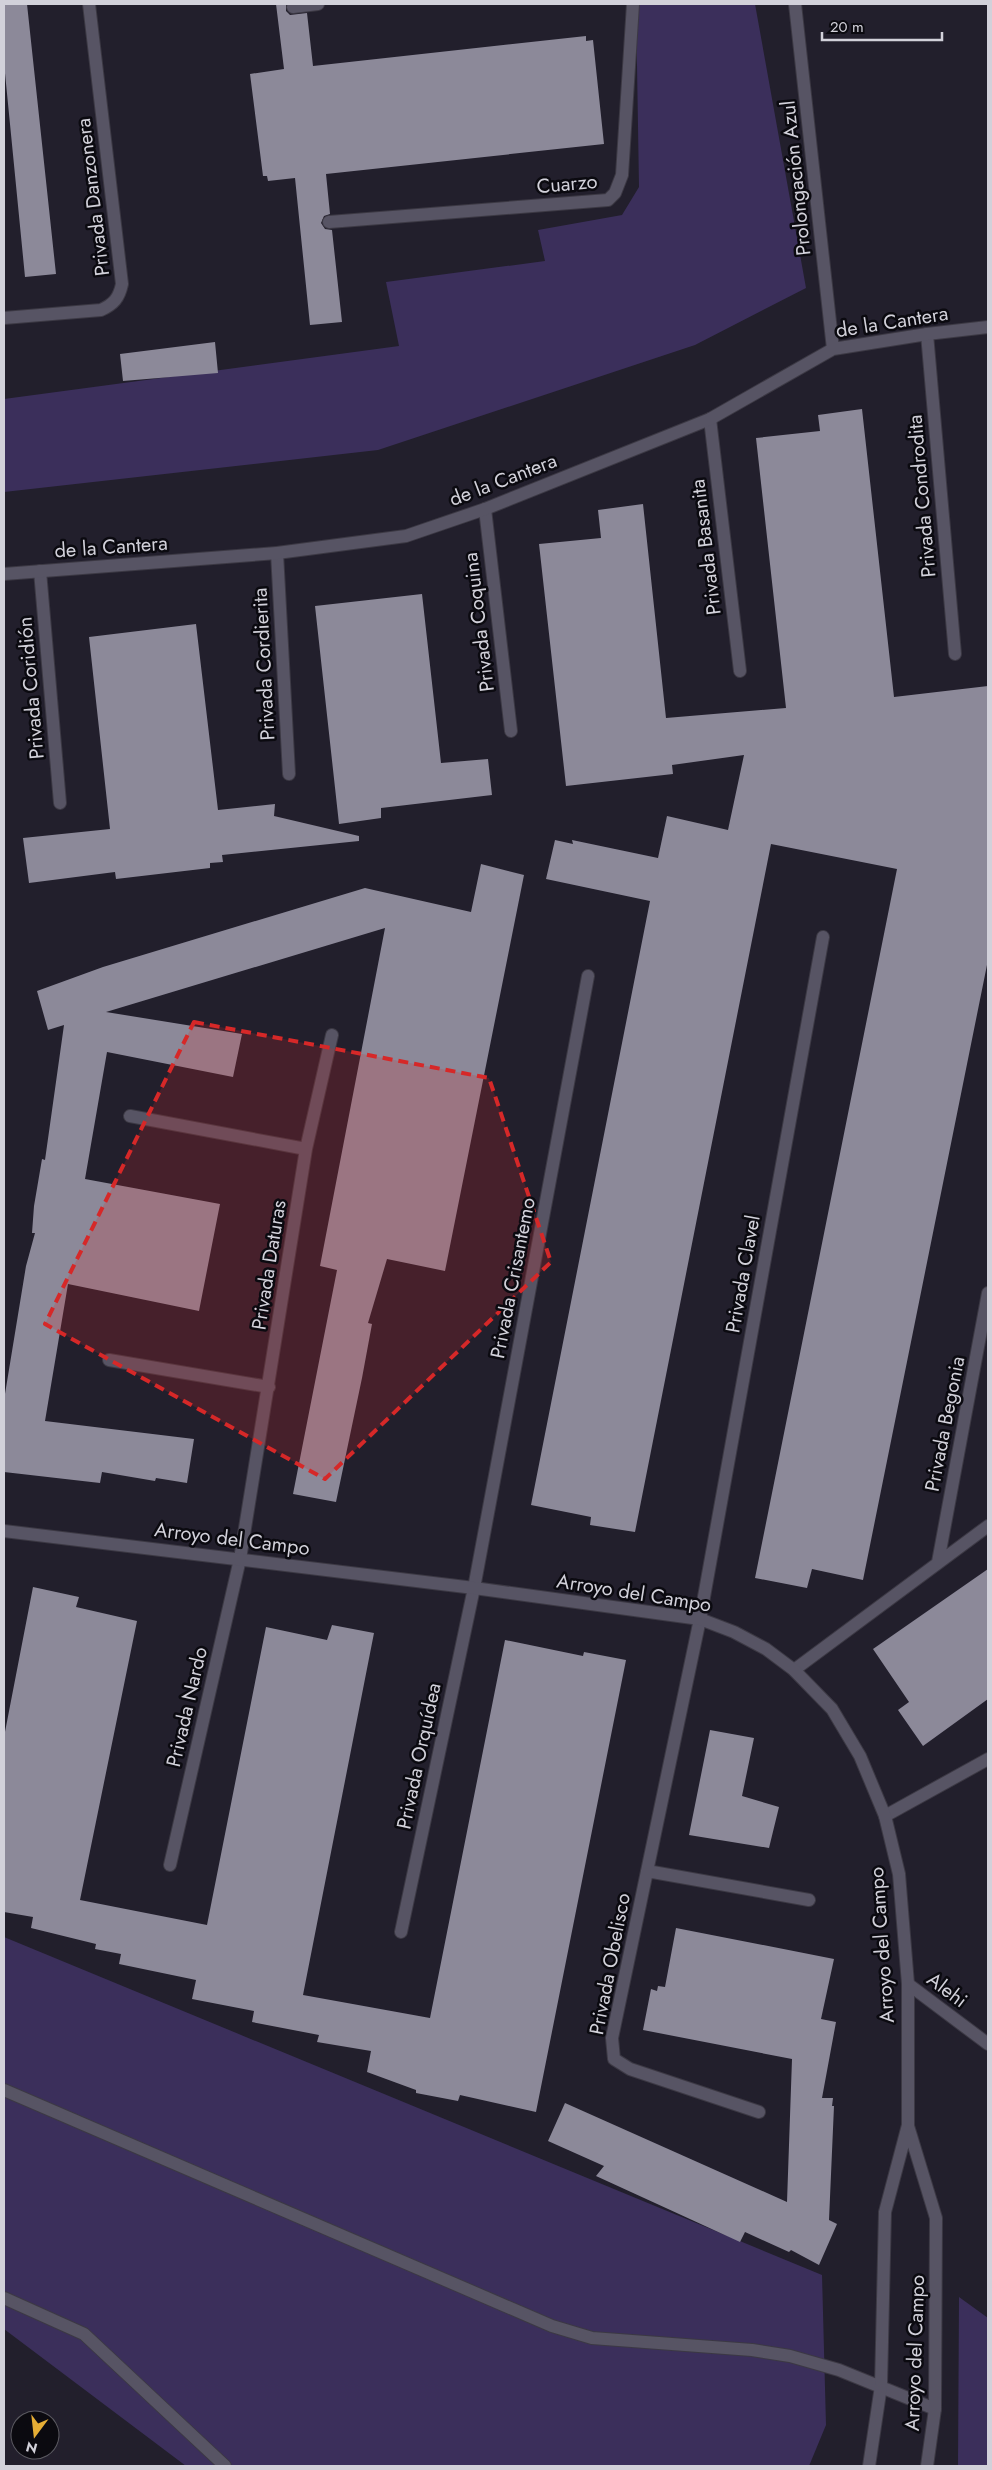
<svg xmlns="http://www.w3.org/2000/svg" width="992" height="2470" font-family="Jost,sans-serif">
	<style>
		.green { fill: #3b2f5b }
		.building { fill: #8c8999 }
		.lines { fill: none; stroke-linecap: round; stroke-linejoin: round }
		.minor-casing { stroke: #3c3944; stroke-width: 14 }
		.tertiary-casing { stroke: #3c3944; stroke-width: 14 }
		.minor { stroke: #575464; stroke-width: 12 }
		.tertiary { stroke: #575464; stroke-width: 12 }
		.marked { fill: #d62828; fill-opacity: 0.2; stroke: #d62828; stroke-width: 4; stroke-dasharray: 10 6; stroke-linejoin: round }
		.labels { text-anchor: middle; dominant-baseline: central; stroke-width: 5; stroke-linejoin: round; paint-order: stroke }
		.street-label { font-size: 20px; fill: #d2d1da; stroke: #0b0a10 }
	</style>
	<rect width="100%" height="100%" fill="#221f2c"/>
	<path class="green" d="M 636,4 L 755,4 L 806,288 L 695,345 L 378,450 L 4,492 L 4,399 L 399,346 L 386,282 L 545,261 L 538,230 L 622,215 L 639,187 Z
		M 4,1937 L 822,2275 L 826,2425 L 809,2466 L 186,2466 L 4,2329 Z
		M 959,2297 L 988,2318 L 988,2466 L 958,2466 Z"/>
	<path class="building" d="M 4,4 L 27,4 L 56,274 L 25,277 L 4,63 Z
		M 276,4 L 286,4 L 286,11 L 290,15 L 307,13 L 313,66 L 586,36 L 586,41 L 593,40 L 604,144 L 326,174 L 330,214 L 324,216 L 321,223 L 325,229 L 332,230 L 342,322 L 310,325 L 295,178 L 268,181 L 267,176 L 263,176 L 250,74 L 284,69 Z
		M 215,342 L 218,373 L 123,381 L 120,354 Z
		M 862,409 L 894,697 L 988,686 L 988,960 L 863,1580 L 812,1569 L 807,1588 L 755,1578 L 897,869 L 771,844 L 635,1532 L 590,1525 L 591,1517 L 531,1505 L 650,901 L 546,879 L 555,840 L 573,844 L 572,840 L 658,858 L 667,816 L 728,830 L 744,755 L 672,765 L 673,774 L 566,786 L 539,544 L 601,538 L 598,510 L 643,504 L 666,718 L 786,708 L 756,438 L 820,431 L 818,415 Z
		M 422,594 L 441,763 L 488,759 L 492,795 L 381,808 L 381,818 L 339,824 L 315,606 Z
		M 196,624 L 218,810 L 275,804 L 274,816 L 359,836 L 359,841 L 222,855 L 223,862 L 210,863 L 210,868 L 116,879 L 115,872 L 29,883 L 23,838 L 110,829 L 89,637 Z
		M 481,864 L 524,875 L 445,1271 L 387,1259 L 368,1323 L 372,1324 L 362,1378 L 336,1502 L 293,1494 L 337,1270 L 320,1266 L 385,928 L 106,1012 L 242,1034 L 233,1077 L 107,1052 L 85,1179 L 220,1204 L 199,1311 L 68,1284 L 45,1421 L 194,1439 L 187,1483 L 156,1478 L 155,1481 L 102,1472 L 100,1483 L 4,1472 L 4,1400 L 26,1266 L 35,1233 L 32,1233 L 34,1206 L 42,1159 L 45,1160 L 64,1025 L 48,1030 L 37,991 L 103,967 L 365,888 L 471,912 Z
		M 988,1569 L 988,1699 L 923,1746 L 898,1710 L 909,1702 L 873,1649 Z
		M 33,1587 L 79,1597 L 76,1607 L 137,1621 L 80,1900 L 207,1925 L 266,1627 L 327,1640 L 332,1625 L 374,1633 L 303,1995 L 430,2018 L 505,1640 L 583,1656 L 584,1652 L 626,1660 L 536,2112 L 460,2095 L 458,2101 L 416,2093 L 416,2090 L 367,2072 L 371,2051 L 317,2042 L 319,2035 L 252,2022 L 254,2011 L 192,1999 L 196,1980 L 119,1964 L 121,1954 L 95,1949 L 96,1944 L 31,1928 L 33,1917 L 4,1912 L 4,1737 Z
		M 710,1730 L 754,1738 L 742,1796 L 779,1807 L 769,1848 L 689,1835 Z
		M 676,1928 L 834,1959 L 821,2019 L 836,2022 L 822,2098 L 833,2098 L 832,2106 L 834,2106 L 829,2220 L 837,2224 L 819,2265 L 791,2250 L 789,2252 L 745,2232 L 740,2242 L 679,2214 L 596,2176 L 604,2166 L 548,2141 L 565,2103 L 787,2202 L 792,2059 L 643,2030 L 651,1989 L 657,1991 L 658,1986 L 665,1987 Z"/>
	<g class="lines">
		<defs>
			<path id="minor" d="M 293,7 L 318,4
				M 329,222 L 608,200 L 615,193 L 622,175 L 633,4
				M 4,318 L 101,310 C 114,304 119,298 122,284 L 89,4
				M 927,334 L 955,654
				M 710,419 L 740,671
				M 485,509 L 511,731
				M 277,553 L 289,774
				M 40,571 L 60,803
				M 130,1116 L 306,1149
				M 109,1360 L 269,1387
				M 938,1562 L 988,1293
				M 794,1670 L 988,1526
				M 885,1816 L 988,1759
				M 170,1865 L 240,1559 L 306,1149 L 332,1035
				M 647,1871 L 809,1900
				M 401,1932 L 474,1588 L 588,976
				M 908,1984 L 988,2044
				M 4,2090 L 552,2326 L 592,2338 L 752,2350 L 790,2356 L 839,2370 L 935,2409
				M 759,2112 L 630,2069 L 614,2059 L 612,2038 L 700,1619 L 823,937
				M 4,2298 L 84,2334 L 225,2466"/>
			<path id="tertiary" d="M 795,4 L 833,349
				M 4,574 L 277,553 L 406,536 L 485,509 L 710,419 L 833,349 L 927,334 L 988,327
				M 4,1531 L 474,1588 L 700,1619 L 734,1632 L 766,1649 L 794,1670 L 832,1709 L 860,1756 L 885,1816 L 899,1874 L 908,1984 L 908,2125 L 885,2212 L 881,2386 L 869,2466
				M 908,2126 L 936,2218 L 935,2409 L 927,2466"/>
		</defs>
		<use href="#minor" class="minor-casing"/>
		<use href="#tertiary" class="tertiary-casing"/>
		<use href="#minor" class="minor"/>
		<use href="#tertiary" class="tertiary"/>
	</g>
	<path class="marked" d="M 194,1022 L 489,1078 L 551,1262 L 325,1479 L 45,1324 Z"/>
	<g class="labels">
		<g class="street-label">
			<text transform="translate(796 178) rotate(-96)">Prolongación Azul</text>
			<text transform="translate(567 184) rotate(-5)">Cuarzo</text>
			<text transform="translate(93 197) rotate(-97)">Privada Danzonera</text>
			<text transform="translate(892 322) rotate(-9)">de la Cantera</text>
			<text transform="translate(503 480) rotate(-21)">de la Cantera</text>
			<text transform="translate(922 496) rotate(-95)">Privada Condrodita</text>
			<text transform="translate(111 547) rotate(-4)">de la Cantera</text>
			<text transform="translate(706 547) rotate(-97)">Privada Basanita</text>
			<text transform="translate(479 622) rotate(-97)">Privada Coquina</text>
			<text transform="translate(264 664) rotate(-93)">Privada Cordierita</text>
			<text transform="translate(31 688) rotate(-95)">Privada Coridión</text>
			<text transform="translate(269 1265) rotate(-81)">Privada Daturas</text>
			<text transform="translate(743 1274) rotate(-80)">Privada Clavel</text>
			<text transform="translate(513 1278) rotate(-79)">Privada Crisantemo</text>
			<text transform="translate(945 1424) rotate(-79)">Privada Begonia</text>
			<text transform="translate(232 1539) rotate(7)">Arroyo del Campo</text>
			<text transform="translate(634 1593) rotate(9)">Arroyo del Campo</text>
			<text transform="translate(187 1707) rotate(-77)">Privada Nardo</text>
			<text transform="translate(419 1756) rotate(-78)">Privada Orquídea</text>
			<text transform="translate(882 1945) rotate(-94)">Arroyo del Campo</text>
			<text transform="translate(610 1964) rotate(-79)">Privada Obelisco</text>
			<text transform="translate(947 1990) rotate(37)">Alehi</text>
			<text transform="translate(915 2353) rotate(-88)">Arroyo del Campo</text>
		</g>
	</g>
	<rect width="992" height="2470" fill="none" stroke="#d2d1da" stroke-width="10"/>
	<g transform="translate(35 2435) rotate(195)"><circle r="24" fill="#0b0a10" stroke="#5b5a61"/>
	<path d="M0-4L9 19L0 12L-9 19Z" fill="#e5ad35"/>
	<text y="-8" font-size="14" font-weight="bold" text-anchor="middle" fill="#d2d1da">N</text>
	</g>
	<path d="M822 32v8h120v-8" fill="none" stroke="#d2d1da" stroke-width="2.5"/>
	<text x="830" y="32" font-size="15" fill="#d2d1da" stroke="#0b0a10" stroke-width="4" paint-order="stroke">20 m</text>
</svg>
